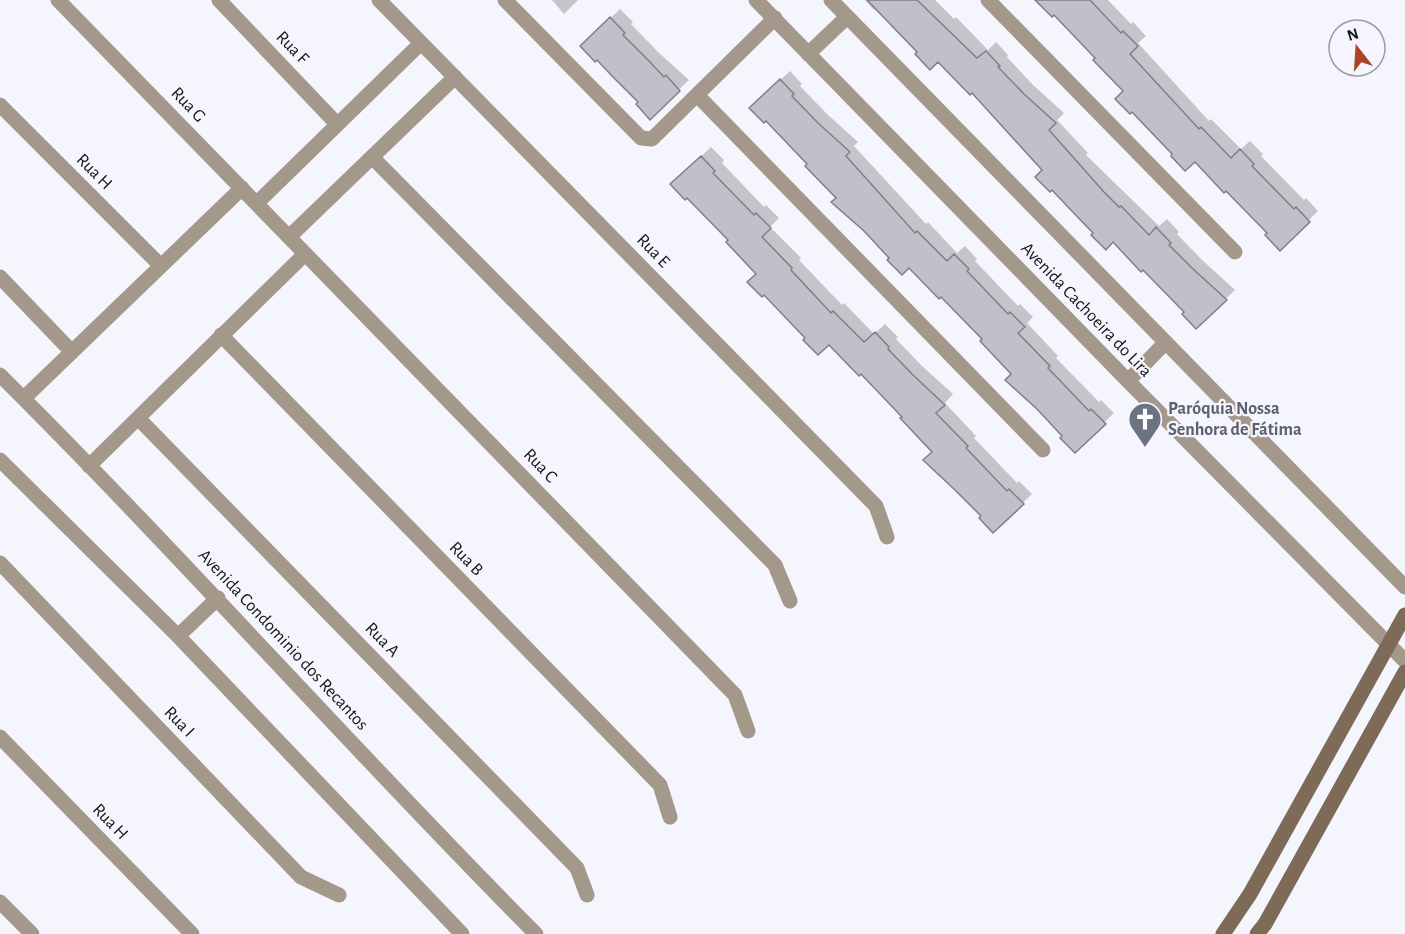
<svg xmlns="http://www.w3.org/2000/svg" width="1405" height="934" font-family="'Alegreya Sans',sans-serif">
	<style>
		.shadow { fill: #0003 }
		.building { fill: #c1c0ca; stroke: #7f7f87; stroke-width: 1.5 }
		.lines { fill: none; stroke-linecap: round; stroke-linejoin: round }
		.street { stroke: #a4988b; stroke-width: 15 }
		.secondary { stroke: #7d6b58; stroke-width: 15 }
		.labels { text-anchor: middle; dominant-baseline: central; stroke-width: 4.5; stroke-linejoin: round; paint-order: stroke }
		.street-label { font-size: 18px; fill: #141417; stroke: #f5f5fe }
		.worship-label { font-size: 18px; font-weight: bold; fill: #5b616d; stroke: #f5f5fe; text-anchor: start }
	</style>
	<rect width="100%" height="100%" fill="#f5f5fe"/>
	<path class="shadow" d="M 552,0 L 578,0 L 564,14 Z
		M 865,0 L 935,0 L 954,19 L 956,17 L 988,50 L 996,42 L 1008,55 L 1007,57 L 1033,85 L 1064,113 L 1057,120 L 1088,153 L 1086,155 L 1159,226 L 1167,219 L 1179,232 L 1177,234 L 1201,259 L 1235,290 L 1196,327 L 1186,312 L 1113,240 L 1095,233 L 1044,170 L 972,91 L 938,60 L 919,52 L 876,8 L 874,10 Z
		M 1037,0 L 1108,0 L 1131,24 L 1133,22 L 1146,36 L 1138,43 L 1209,121 L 1211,119 L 1241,149 L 1250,141 L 1263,154 L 1261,156 L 1304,200 L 1306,198 L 1318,211 L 1280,248 L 1269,233 L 1226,189 L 1195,160 L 1175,154 L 1125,91 L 1054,13 Z
		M 620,9 L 633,22 L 631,24 L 658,52 L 689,80 L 650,117 L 640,102 L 597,58 L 582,46 Z
		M 790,71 L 802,84 L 800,86 L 827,114 L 858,142 L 854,146 L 926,224 L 928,222 L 957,253 L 965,246 L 977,259 L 975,261 L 1018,306 L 1020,304 L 1033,317 L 1027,323 L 1058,356 L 1056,358 L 1099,402 L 1101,400 L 1114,413 L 1075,451 L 984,339 L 941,294 L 909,266 L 891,258 L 809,164 L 766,119 L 751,108 Z
		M 711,147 L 724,160 L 722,163 L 764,207 L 766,205 L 779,218 L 770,227 L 801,258 L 799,260 L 842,305 L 844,303 L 874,334 L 885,324 L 898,337 L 896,339 L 922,366 L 953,394 L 945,403 L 976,436 L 974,438 L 1017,483 L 1019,481 L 1032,494 L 993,531 L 934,451 L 861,372 L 829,342 L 807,338 L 758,273 L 730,240 L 687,195 L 672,184 Z"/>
	<path class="building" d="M 867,0 L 917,0 L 977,58 L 986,51 L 1000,66 L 998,67 L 1024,94 L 1056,123 L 1049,130 L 1104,192 L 1119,207 L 1121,206 L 1149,235 L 1156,227 L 1171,243 L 1169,245 L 1192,268 L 1227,300 L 1196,329 L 1182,314 L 1184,312 L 1143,270 L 1141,272 L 1113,242 L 1106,250 L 1091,235 L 1093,233 L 1067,206 L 1052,190 L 1050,192 L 1035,177 L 1042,170 L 972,93 L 970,95 L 938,62 L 930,70 L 915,54 L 917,52 Z
		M 1035,0 L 1090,0 L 1121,33 L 1123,31 L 1138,46 L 1130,54 L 1199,129 L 1201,127 L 1231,158 L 1240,149 L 1254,164 L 1252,166 L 1294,209 L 1296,207 L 1310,222 L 1280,251 L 1265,235 L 1267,233 L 1226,191 L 1224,193 L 1195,162 L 1185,171 L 1171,156 L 1172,154 L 1132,112 L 1130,114 L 1115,99 L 1123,91 L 1093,60 L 1095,58 L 1054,15 L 1052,17 Z
		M 610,17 L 625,33 L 623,35 L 649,61 L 664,77 L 666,75 L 680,91 L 650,120 L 636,104 L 638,102 L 612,76 L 597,60 L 595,62 L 580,46 Z
		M 780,79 L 794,94 L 792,96 L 818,123 L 850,152 L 846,156 L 915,233 L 917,231 L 947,261 L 954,254 L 969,269 L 967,271 L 1008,314 L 1010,312 L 1025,327 L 1018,333 L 1050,366 L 1048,368 L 1089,411 L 1091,409 L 1106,424 L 1075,453 L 1060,438 L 1062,436 L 1037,409 L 1005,380 L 1011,374 L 980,341 L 982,339 L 941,297 L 939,299 L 909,268 L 902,275 L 887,260 L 889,258 L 864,231 L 831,202 L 836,198 L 805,166 L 807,164 L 766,121 L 764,123 L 749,108 Z
		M 701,156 L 715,171 L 713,173 L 754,215 L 756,213 L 771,228 L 762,237 L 792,268 L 791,270 L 831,313 L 833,311 L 864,342 L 875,332 L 889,347 L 888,349 L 913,375 L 945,405 L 936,413 L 968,446 L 966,448 L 1007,491 L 1009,489 L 1024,504 L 993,533 L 979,518 L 981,516 L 955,490 L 923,460 L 932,452 L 900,418 L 902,417 L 861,374 L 859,376 L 829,345 L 818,355 L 803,340 L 805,338 L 764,295 L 762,297 L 747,282 L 756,274 L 726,242 L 728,240 L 687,198 L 685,200 L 670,184 Z"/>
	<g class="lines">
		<path class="street" d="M 58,0 L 735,695 L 748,731
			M 219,0 L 337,124
			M 379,0 L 876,506 L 887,537
			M 505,0 L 641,138 L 652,139 L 775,18
			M 756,0 L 1128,381 L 1405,661
			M 831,0 L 1405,587
			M 988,0 L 1235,252
			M 808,54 L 847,17
			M 697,95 L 1043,450
			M 0,105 L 161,266
			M 372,157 L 775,565 L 790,601
			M 257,203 L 421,43
			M 289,237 L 455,77
			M 0,277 L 72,352
			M 221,335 L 660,785 L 670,817
			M 0,375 C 183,557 354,751 536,934
			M 1128,381 L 1165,343
			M 24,398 L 242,188
			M 138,418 L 577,868 L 587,895
			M 0,460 L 178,636 L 462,934
			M 89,466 L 305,254
			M 0,563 L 301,877 L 339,895
			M 178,636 L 218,598
			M 0,737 L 192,934
			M 0,902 L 32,934"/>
		<path class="secondary" d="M 1223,934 L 1250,894 L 1405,615
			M 1257,934 L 1265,924 L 1405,672"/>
	</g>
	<defs>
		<symbol id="church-pin" viewBox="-11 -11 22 30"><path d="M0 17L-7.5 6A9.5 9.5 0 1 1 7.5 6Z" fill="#6b7280" stroke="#f5f5fe"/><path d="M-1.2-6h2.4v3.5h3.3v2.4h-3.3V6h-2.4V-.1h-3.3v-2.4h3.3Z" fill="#fff"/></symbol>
	</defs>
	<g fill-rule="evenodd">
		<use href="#church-pin" x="1126" y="400" width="38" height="52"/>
	</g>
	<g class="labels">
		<g class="street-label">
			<text transform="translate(292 48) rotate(46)">Rua F</text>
			<text transform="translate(188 105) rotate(46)">Rua G</text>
			<text transform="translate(94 172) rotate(45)">Rua H</text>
			<text transform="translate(653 251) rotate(46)">Rua E</text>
			<text transform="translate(1086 310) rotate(46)">Avenida Cachoeira do Lira</text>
			<text transform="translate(540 466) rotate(46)">Rua C</text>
			<text transform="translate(466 559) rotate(46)">Rua B</text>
			<text transform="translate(283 640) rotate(47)">Avenida Condominio dos Recantos</text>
			<text transform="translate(382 640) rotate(46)">Rua A</text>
			<text transform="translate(179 722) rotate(46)">Rua I</text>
			<text transform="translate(110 822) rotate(46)">Rua H</text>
		</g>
		<g class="worship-label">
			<text x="1168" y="409">Paróquia Nossa<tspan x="1168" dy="21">Senhora de Fátima</tspan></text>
		</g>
	</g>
	<g transform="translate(1357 48) rotate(343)"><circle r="28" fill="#f5f5fe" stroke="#9b9ba2" stroke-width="1.5"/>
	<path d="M0-4.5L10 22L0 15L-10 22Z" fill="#ac4425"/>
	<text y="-9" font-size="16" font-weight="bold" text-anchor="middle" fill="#141417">N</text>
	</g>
</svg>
